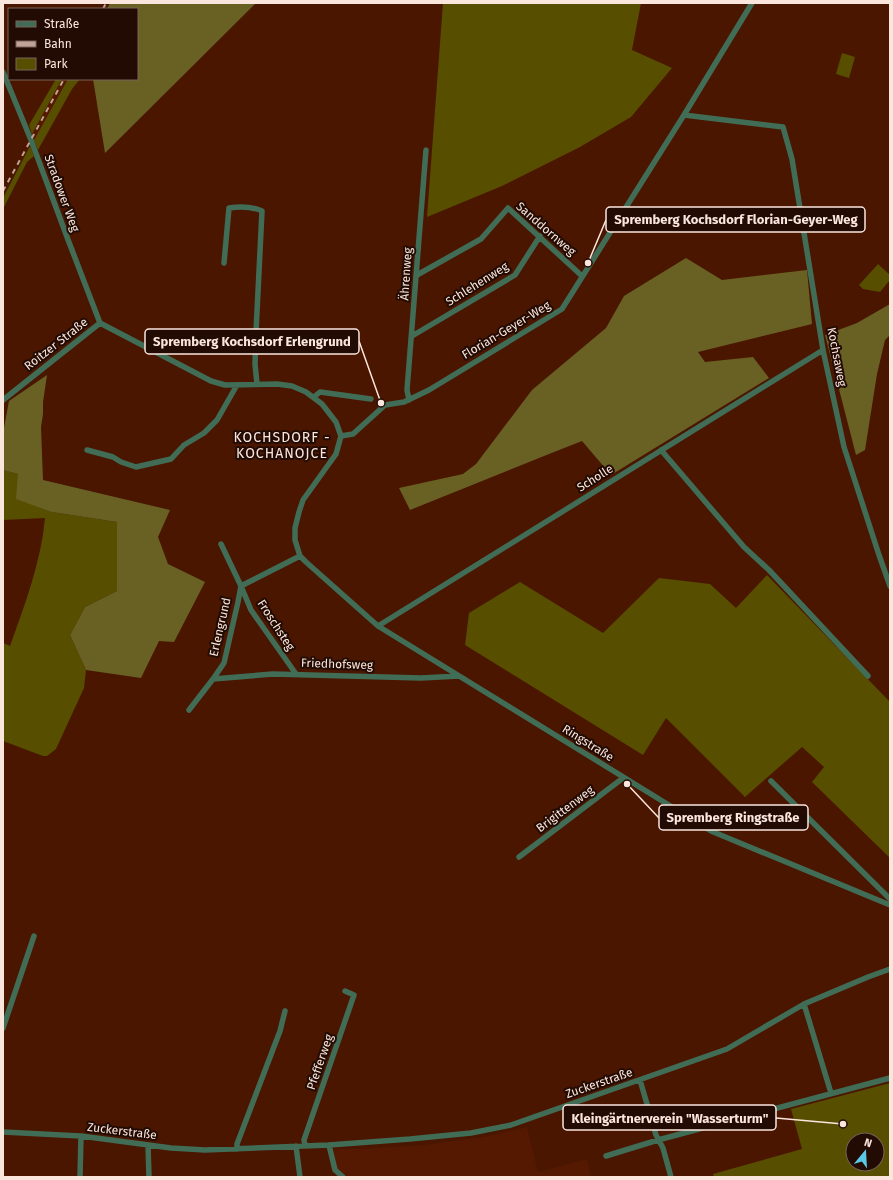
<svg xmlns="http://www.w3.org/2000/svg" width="893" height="1180" font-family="'Fira Sans',sans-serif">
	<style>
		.built { fill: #541900 }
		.green { fill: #574e00; fill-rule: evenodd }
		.forest { fill: #696124 }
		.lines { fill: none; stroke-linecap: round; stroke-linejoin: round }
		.street { stroke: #416d57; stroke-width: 5.5 }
		.rail { stroke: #c2a397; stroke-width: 2; stroke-dasharray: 5 5; stroke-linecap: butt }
		.labels { text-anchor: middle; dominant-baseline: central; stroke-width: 4; stroke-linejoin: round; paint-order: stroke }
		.street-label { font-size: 12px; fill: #fbe6de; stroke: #210b03 }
		.quarter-label { font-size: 14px; letter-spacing: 1px; fill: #fbe6de; stroke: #210b03 }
		.leader { fill: none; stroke: #fbe6de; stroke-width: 1.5 }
		.callout-dot { fill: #fbe6de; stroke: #210b03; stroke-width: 1.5 }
		.callout { fill: #210b03; stroke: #fbe6de; stroke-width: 1.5 }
		.callout-label { font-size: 13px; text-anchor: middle; font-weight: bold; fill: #fbe6de }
	</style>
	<rect width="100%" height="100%" fill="#4a1600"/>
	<path class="built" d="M 62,79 L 68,79 L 34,140 L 32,134 Z
		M 527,1127 L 538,1172 L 587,1159 L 591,1177 L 346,1177 L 336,1169 L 334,1149 L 363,1149 L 423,1145 L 484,1137 Z"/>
	<path class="green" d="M 443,3 L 641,3 L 632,50 L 672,68 L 631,117 L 580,147 L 502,186 L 427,217 Z
		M 842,53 L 855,57 L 849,78 L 836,74 Z
		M 56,79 L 62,79 L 32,134 L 29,125 Z
		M 68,79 L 80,79 L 72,89 L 38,150 L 34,140 Z
		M 30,146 L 34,156 L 27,162 L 3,209 L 3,198 Z
		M 878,264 L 890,275 L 890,280 L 880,292 L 863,289 L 859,285 Z
		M 3,469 L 4,470 L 18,474 L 52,512 L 117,522 L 117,591 L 85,607 L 70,635 L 86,670 L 84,688 L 56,749 L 47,756 L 43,756 L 3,741 L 3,643 L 10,646 C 25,604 41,562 45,518 L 3,520 Z
		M 767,575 L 890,702 L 890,858 L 812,782 L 824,767 L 802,747 L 745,797 L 666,718 L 643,755 L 465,645 L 469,613 L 520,582 L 603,633 L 659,578 L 710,584 L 736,608 Z
		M 890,1083 L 890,1177 L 714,1177 L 713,1174 L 802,1149 L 791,1109 ZM 853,1140 L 877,1140 L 877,1164 L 853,1164 Z"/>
	<path class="forest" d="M 110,3 L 256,3 L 105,153 L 93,79 L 137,79 L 137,9 L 107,9 Z
		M 686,258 L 722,280 L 807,270 L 812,324 L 698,352 L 705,362 L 753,357 L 769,378 L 611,475 L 582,441 L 549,454 L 410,510 L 399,488 L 463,474 L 476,464 L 532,390 L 606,328 L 624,296 Z
		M 890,304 L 890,335 L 885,340 L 877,374 L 865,450 L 856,455 L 825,335 L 857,323 Z
		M 47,375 L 43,402 L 43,414 L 41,427 L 43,480 L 170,510 L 158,537 L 168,564 L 205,582 L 174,642 L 159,641 L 141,678 L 86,670 L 70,635 L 85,607 L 117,591 L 117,522 L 52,512 L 16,499 L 18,474 L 3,470 L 3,433 L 9,401 Z"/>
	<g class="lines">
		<path class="street" d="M 3,72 L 31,140 L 67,237 L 100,323
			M 684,115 L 783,127 L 792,159 L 823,350 L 844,447 L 879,555 L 890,586
			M 224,263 L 229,208 C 241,206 251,206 262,211 L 256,332 L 255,364 L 257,384
			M 417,275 L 481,239 L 508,208 L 582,276
			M 412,336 L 515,275 L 540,236
			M 314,397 L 320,392 L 371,399
			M 3,400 L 100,323 L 211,381 L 225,385 L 277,384 L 292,386 L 306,392 L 322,404 L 336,422 L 341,436
			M 409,400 L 407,390 L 426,150
			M 341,436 L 336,454 L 303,500 L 299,512 L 295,528 L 295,540 L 300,556 L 306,562 L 378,626 L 711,831 L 890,905
			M 341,436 L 353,434 L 385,405 L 404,402 L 429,390 L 562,309 L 684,115 L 752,3
			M 87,450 L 113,457 L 121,462 L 136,467 L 171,459 L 184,445 L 204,433 L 217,420 L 237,385
			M 661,450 L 744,547 L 769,570 L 868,676
			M 378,626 L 823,350
			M 296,674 L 251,610 L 241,586 L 300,556
			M 213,679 L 273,674 L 421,678 L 459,676
			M 189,710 L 213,679 L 224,663 L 238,602 L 241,586 L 221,544
			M 771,781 L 890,899
			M 519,857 L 623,778
			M 804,1004 L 831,1093
			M 3,1028 L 34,936
			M 640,1080 L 656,1135 L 663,1148 L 671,1177
			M 3,1132 L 81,1136 L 171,1148 L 205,1150 L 329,1145 L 410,1139 L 471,1133 L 511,1125 L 727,1049 L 804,1004 L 868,977 L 890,969
			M 148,1145 L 149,1177
			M 305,1145 L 304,1140 L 354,995 L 345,991
			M 329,1145 L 335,1170 L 343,1177
			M 296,1146 L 300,1177
			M 237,1149 L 237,1144 L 280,1031 L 285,1011
			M 606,1156 L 658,1140 L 890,1078
			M 80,1177 L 81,1136"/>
		<path class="rail" d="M 103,9 L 106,3
			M 3,191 L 64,79"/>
	</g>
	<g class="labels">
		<g class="street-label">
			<text transform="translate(62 193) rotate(70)">Stradower Weg</text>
			<text transform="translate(546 229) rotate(41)">Sanddornweg</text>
			<text transform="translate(406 274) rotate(-86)">Ährenweg</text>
			<text transform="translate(477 284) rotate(-32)">Schlehenweg</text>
			<text transform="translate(506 330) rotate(-31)">Florian-Geyer-Weg</text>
			<text transform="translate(56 344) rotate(-38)">Roitzer Straße</text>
			<text transform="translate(837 357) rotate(79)">Kochsaweg</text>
			<text transform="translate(595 478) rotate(-32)">Scholle</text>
			<text transform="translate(276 625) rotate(57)">Froschsteg</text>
			<text transform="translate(220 627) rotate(-77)">Erlengrund</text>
			<text transform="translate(337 664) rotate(2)">Friedhofsweg</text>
			<text transform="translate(588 743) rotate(32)">Ringstraße</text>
			<text transform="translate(565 809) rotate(-37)">Brigittenweg</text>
			<text transform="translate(320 1062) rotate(-71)">Pfefferweg</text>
			<text transform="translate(599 1083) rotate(-19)">Zuckerstraße</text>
			<text transform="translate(122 1131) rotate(7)">Zuckerstraße</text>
		</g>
		<g class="quarter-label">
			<text x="282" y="437">KOCHSDORF -<tspan x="282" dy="16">KOCHANOJCE</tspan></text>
		</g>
	</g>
	<path class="leader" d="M588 263L606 220M381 403L359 341M627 784L659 818M843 1124L776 1118"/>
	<g class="callout-dot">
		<circle cx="588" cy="263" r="4"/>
		<circle cx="381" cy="403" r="4"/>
		<circle cx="627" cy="784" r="4"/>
		<circle cx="843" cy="1124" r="4"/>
	</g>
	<g class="callout">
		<rect x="606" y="207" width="259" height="25" rx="4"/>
		<rect x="145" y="329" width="214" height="25" rx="4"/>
		<rect x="659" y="805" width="149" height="25" rx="4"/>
		<rect x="563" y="1105" width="213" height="25" rx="4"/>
	</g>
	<g class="callout-label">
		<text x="736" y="224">Spremberg Kochsdorf Florian-Geyer-Weg</text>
		<text x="252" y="346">Spremberg Kochsdorf Erlengrund</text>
		<text x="733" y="822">Spremberg Ringstraße</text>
		<text x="670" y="1123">Kleingärtnerverein "Wasserturm"</text>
	</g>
	<rect width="893" height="1180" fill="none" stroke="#fbe6de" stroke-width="8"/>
	<rect x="8" y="8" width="130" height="72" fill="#210b03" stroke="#78635b"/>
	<rect x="16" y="21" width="20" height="6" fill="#416d57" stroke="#78635b"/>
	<text x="44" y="28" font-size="12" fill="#fbe6de">Straße</text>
	<rect x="16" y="41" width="20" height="6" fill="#c2a397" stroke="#78635b"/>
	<text x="44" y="48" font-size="12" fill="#fbe6de">Bahn</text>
	<rect x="16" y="58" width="20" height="12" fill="#574e00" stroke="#78635b"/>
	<text x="44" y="68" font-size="12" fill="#fbe6de">Park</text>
	<g transform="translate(865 1152) rotate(18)"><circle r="19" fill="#210b03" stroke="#78635b"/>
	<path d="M0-3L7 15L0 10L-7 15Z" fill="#5dc7e8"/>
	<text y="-6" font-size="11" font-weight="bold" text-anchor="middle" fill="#fbe6de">N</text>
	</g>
</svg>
